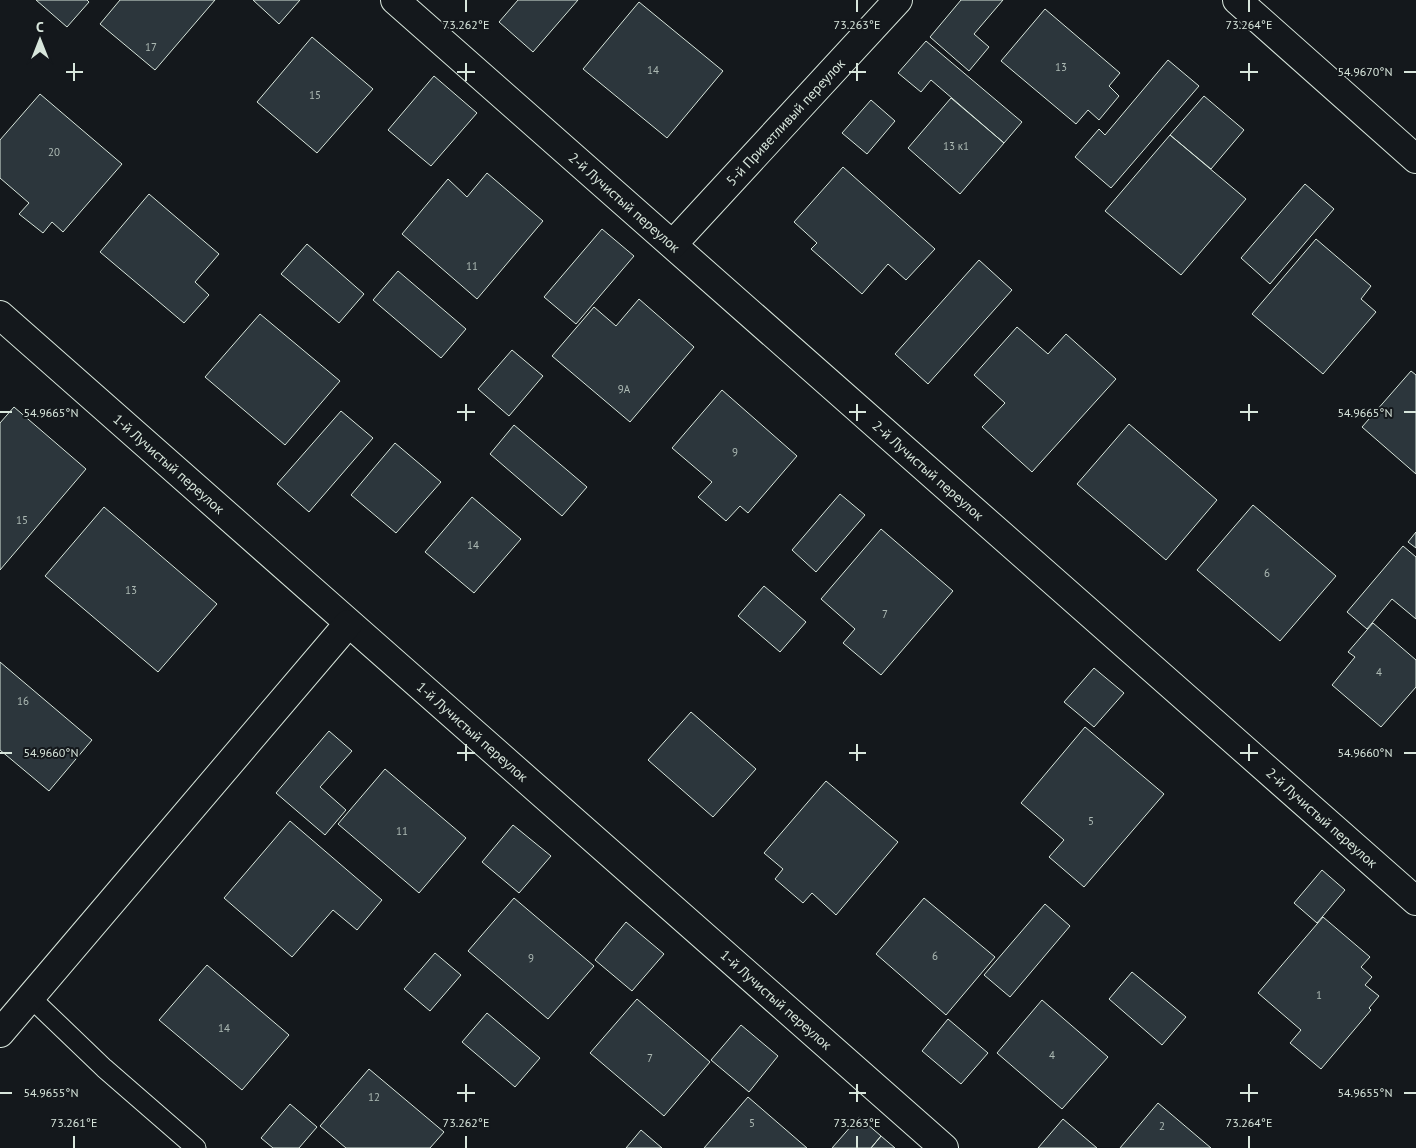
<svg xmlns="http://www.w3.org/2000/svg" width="1416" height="1148" font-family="'PT Sans',sans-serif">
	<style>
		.building { fill: #2c363c; stroke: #d8e6dc }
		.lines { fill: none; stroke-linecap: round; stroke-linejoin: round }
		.lane-casing { stroke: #d8e6dc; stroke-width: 21 }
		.street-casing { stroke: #d8e6dc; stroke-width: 30 }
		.lane { stroke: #14181c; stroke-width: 19 }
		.street { stroke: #14181c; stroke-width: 28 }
		.ticks { fill: none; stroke: #d8e6dc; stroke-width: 2 }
		.labels { text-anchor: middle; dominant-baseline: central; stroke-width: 4; stroke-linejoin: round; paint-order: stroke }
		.number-label { font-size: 11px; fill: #adbab4 }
		.street-label { font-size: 14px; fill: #d8e6dc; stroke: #14181c }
		.ticks-label { font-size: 12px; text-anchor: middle; fill: #d8e6dc; stroke: #14181c; stroke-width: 4; stroke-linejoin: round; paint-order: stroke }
	</style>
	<rect width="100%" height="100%" fill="#14181c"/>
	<path class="building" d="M 36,0 L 87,0 L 89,2 L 67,27 Z
		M 120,0 L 215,0 L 155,70 L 100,24 Z
		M 253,0 L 300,0 L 279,24 Z
		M 518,0 L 578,0 L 533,52 L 499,22 Z
		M 961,0 L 1003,0 L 974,34 L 989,47 L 969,71 L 930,37 Z
		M 639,2 L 723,71 L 667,138 L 583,69 Z
		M 1045,9 L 1120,73 L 1109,86 L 1119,96 L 1099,120 L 1088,110 L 1076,124 L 1001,61 Z
		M 312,37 L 373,89 L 317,153 L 257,102 Z
		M 926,41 L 1022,122 L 1004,143 L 931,80 L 921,92 L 898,73 Z
		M 1168,60 L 1199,86 L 1111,188 L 1075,157 L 1099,129 L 1105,135 Z
		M 434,76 L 477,113 L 431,166 L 388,130 Z
		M 40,94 L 122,164 L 63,232 L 52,222 L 43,233 L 19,214 L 29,203 L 0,178 L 0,140 Z
		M 1204,96 L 1244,130 L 1211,169 L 1170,135 Z
		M 951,98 L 1004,143 L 960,194 L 908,148 Z
		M 871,100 L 895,121 L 867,154 L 842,133 Z
		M 1170,135 L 1246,199 L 1181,275 L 1105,211 Z
		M 843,167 L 935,249 L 906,280 L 888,264 L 862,294 L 811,249 L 817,243 L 794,222 Z
		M 487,173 L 543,221 L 477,299 L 402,234 L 448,179 L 467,197 Z
		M 1305,184 L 1334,209 L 1270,284 L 1241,258 Z
		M 149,194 L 219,254 L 195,282 L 209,295 L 184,323 L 100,252 Z
		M 602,229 L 634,256 L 576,324 L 544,297 Z
		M 1316,239 L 1371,286 L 1361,299 L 1376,312 L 1323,374 L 1252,314 Z
		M 307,244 L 364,294 L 339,323 L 281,274 Z
		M 979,260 L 1012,290 L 928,384 L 895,354 Z
		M 398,271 L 466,329 L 441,358 L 373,300 Z
		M 639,299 L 694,347 L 630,422 L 552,356 L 594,307 L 616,326 Z
		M 260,314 L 340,381 L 285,445 L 205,377 Z
		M 1017,327 L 1048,354 L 1066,334 L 1116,379 L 1032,472 L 982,427 L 1005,403 L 974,375 Z
		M 512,350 L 543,376 L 509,416 L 478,389 Z
		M 1411,371 L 1416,375 L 1416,474 L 1362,427 Z
		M 722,390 L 797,456 L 748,513 L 740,506 L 726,521 L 698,497 L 712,482 L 672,448 Z
		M 14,407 L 86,469 L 0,570 L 0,423 Z
		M 341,411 L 373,438 L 309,512 L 277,484 Z
		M 1129,424 L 1217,500 L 1166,560 L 1077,484 Z
		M 514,425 L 587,487 L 562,516 L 490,454 Z
		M 395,443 L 441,482 L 396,533 L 351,495 Z
		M 840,494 L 865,515 L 816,572 L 792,550 Z
		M 472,497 L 521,539 L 474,593 L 425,552 Z
		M 1253,505 L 1336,576 L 1280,641 L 1197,570 Z
		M 104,507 L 217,604 L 158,672 L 45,576 Z
		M 881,529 L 953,591 L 881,675 L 843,643 L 855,629 L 821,599 Z
		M 1416,532 L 1416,548 L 1408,542 Z
		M 1403,546 L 1416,557 L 1416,619 L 1392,599 L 1367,629 L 1347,612 Z
		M 764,586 L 806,622 L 780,652 L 738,616 Z
		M 1373,623 L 1416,660 L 1416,687 L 1381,727 L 1332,685 L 1355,657 L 1348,652 Z
		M 0,662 L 92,740 L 49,791 L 0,750 Z
		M 1094,668 L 1124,693 L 1094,727 L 1064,702 Z
		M 691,712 L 756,769 L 713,817 L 648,760 Z
		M 1085,727 L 1164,794 L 1084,887 L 1049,857 L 1064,840 L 1021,803 Z
		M 329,731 L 352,751 L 320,787 L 346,810 L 325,835 L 276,793 Z
		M 385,769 L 466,838 L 419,893 L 338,824 Z
		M 826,781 L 898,842 L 836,915 L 812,893 L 803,903 L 775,879 L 783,869 L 764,853 Z
		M 290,821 L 382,900 L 357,930 L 333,910 L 292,957 L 224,898 Z
		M 513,825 L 551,856 L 519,893 L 482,862 Z
		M 1322,870 L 1345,890 L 1317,923 L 1294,903 Z
		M 514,898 L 594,966 L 548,1019 L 468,951 Z
		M 924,898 L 995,957 L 946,1015 L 876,954 Z
		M 1045,904 L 1070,926 L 1010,997 L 984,975 Z
		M 1323,917 L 1370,957 L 1361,967 L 1372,977 L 1365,985 L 1379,996 L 1369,1008 L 1371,1010 L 1321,1069 L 1290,1043 L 1301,1030 L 1258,993 Z
		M 626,922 L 664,954 L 632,991 L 595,960 Z
		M 435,953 L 461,975 L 430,1011 L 404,989 Z
		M 207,965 L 289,1035 L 242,1090 L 159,1020 Z
		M 1132,972 L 1186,1017 L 1162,1045 L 1109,999 Z
		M 637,999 L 710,1062 L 664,1116 L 590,1053 Z
		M 1042,1000 L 1108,1057 L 1062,1109 L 997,1053 Z
		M 487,1013 L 540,1058 L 515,1087 L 462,1042 Z
		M 948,1019 L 988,1053 L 961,1084 L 922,1051 Z
		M 741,1025 L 778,1056 L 749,1092 L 711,1060 Z
		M 369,1069 L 444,1132 L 430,1148 L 346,1148 L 320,1126 Z
		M 748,1097 L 807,1148 L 704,1148 Z
		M 1158,1103 L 1211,1148 L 1120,1148 Z
		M 290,1104 L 317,1127 L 299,1148 L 273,1148 L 261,1138 Z
		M 859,1117 L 881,1136 L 871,1148 L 832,1148 Z
		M 1063,1119 L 1097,1148 L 1038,1148 Z
		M 641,1130 L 662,1148 L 626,1148 Z
		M 881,1136 L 895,1148 L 871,1148 Z"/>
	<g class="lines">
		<defs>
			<path id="lane" d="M 31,998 L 104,1068 L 196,1148"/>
			<g id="street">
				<path id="s1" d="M 395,0 L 1416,901"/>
				<path d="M 1237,0 L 1416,159"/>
				<path id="s2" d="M 673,244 L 898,0"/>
				<path id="s3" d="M 0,315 L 944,1148"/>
				<path d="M 0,1033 L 348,624"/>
			</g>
		</defs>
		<use href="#lane" class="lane-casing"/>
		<use href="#street" class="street-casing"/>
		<use href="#lane" class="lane"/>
		<use href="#street" class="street"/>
	</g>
	<path class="ticks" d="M 466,0 L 466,12M 857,0 L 857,12M 1249,0 L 1249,12M 74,63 L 74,81M 466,63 L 466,81M 857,63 L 857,81M 1249,63 L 1249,81M 66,72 L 83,72M 457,72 L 475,72M 849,72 L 866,72M 1240,72 L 1258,72M 1404,72 L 1416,72M 466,404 L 466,421M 857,404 L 857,421M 1249,404 L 1249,421M 0,412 L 12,412M 457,412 L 475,412M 849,412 L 866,412M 1240,412 L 1258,412M 1404,412 L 1416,412M 466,744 L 466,761M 857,744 L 857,761M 1249,744 L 1249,761M 0,753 L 12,753M 457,753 L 475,753M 849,753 L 866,753M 1240,753 L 1258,753M 1404,753 L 1416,753M 466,1084 L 466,1102M 857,1084 L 857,1102M 1249,1084 L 1249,1102M 0,1093 L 12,1093M 457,1093 L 475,1093M 849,1093 L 866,1093M 1240,1093 L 1258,1093M 1404,1093 L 1416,1093M 74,1136 L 74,1148M 466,1136 L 466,1148M 857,1136 L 857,1148M 1249,1136 L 1249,1148"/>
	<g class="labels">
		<g class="number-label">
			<text x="151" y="47">17</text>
			<text x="1061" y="67">13</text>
			<text x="653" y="70">14</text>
			<text x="315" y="95">15</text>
			<text x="956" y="146">13 к1</text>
			<text x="54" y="152">20</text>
			<text x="472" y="266">11</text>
			<text x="624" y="389">9А</text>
			<text x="735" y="452">9</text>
			<text x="22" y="520">15</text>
			<text x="473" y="545">14</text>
			<text x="1267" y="573">6</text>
			<text x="131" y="590">13</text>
			<text x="885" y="614">7</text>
			<text x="1379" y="672">4</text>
			<text x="23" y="701">16</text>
			<text x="1091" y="821">5</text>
			<text x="402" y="831">11</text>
			<text x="935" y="956">6</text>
			<text x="531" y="958">9</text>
			<text x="1319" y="995">1</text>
			<text x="224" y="1028">14</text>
			<text x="1052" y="1055">4</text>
			<text x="650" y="1058">7</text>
			<text x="374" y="1097">12</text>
			<text x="752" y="1123">5</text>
			<text x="1162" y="1126">2</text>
		</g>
		<g class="street-label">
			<text stroke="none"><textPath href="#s2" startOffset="166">5-й Приветливый переулок</textPath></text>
			<text stroke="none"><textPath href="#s1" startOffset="306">2-й Лучистый переулок</textPath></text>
			<text stroke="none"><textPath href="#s3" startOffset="225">1-й Лучистый переулок</textPath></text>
			<text stroke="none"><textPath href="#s1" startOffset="711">2-й Лучистый переулок</textPath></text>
			<text stroke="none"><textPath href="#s3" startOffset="630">1-й Лучистый переулок</textPath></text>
			<text stroke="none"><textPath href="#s1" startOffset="1236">2-й Лучистый переулок</textPath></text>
			<text stroke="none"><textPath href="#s3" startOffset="1035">1-й Лучистый переулок</textPath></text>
		</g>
	</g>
	<g class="ticks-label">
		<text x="466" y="29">73.262°E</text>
		<text x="857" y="29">73.263°E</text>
		<text x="1249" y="29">73.264°E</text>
		<text x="1365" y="76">54.9670°N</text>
		<text x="51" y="417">54.9665°N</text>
		<text x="1365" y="417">54.9665°N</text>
		<text x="51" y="757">54.9660°N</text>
		<text x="1365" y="757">54.9660°N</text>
		<text x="51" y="1097">54.9655°N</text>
		<text x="1365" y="1097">54.9655°N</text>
		<text x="74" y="1127">73.261°E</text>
		<text x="466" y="1127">73.262°E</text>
		<text x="857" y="1127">73.263°E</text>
		<text x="1249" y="1127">73.264°E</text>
	</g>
	<g transform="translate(40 40)" stroke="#14181c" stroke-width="4" paint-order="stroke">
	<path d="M0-4L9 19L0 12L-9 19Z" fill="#d8e6dc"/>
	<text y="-8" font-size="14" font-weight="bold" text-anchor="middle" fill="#d8e6dc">С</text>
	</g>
</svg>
